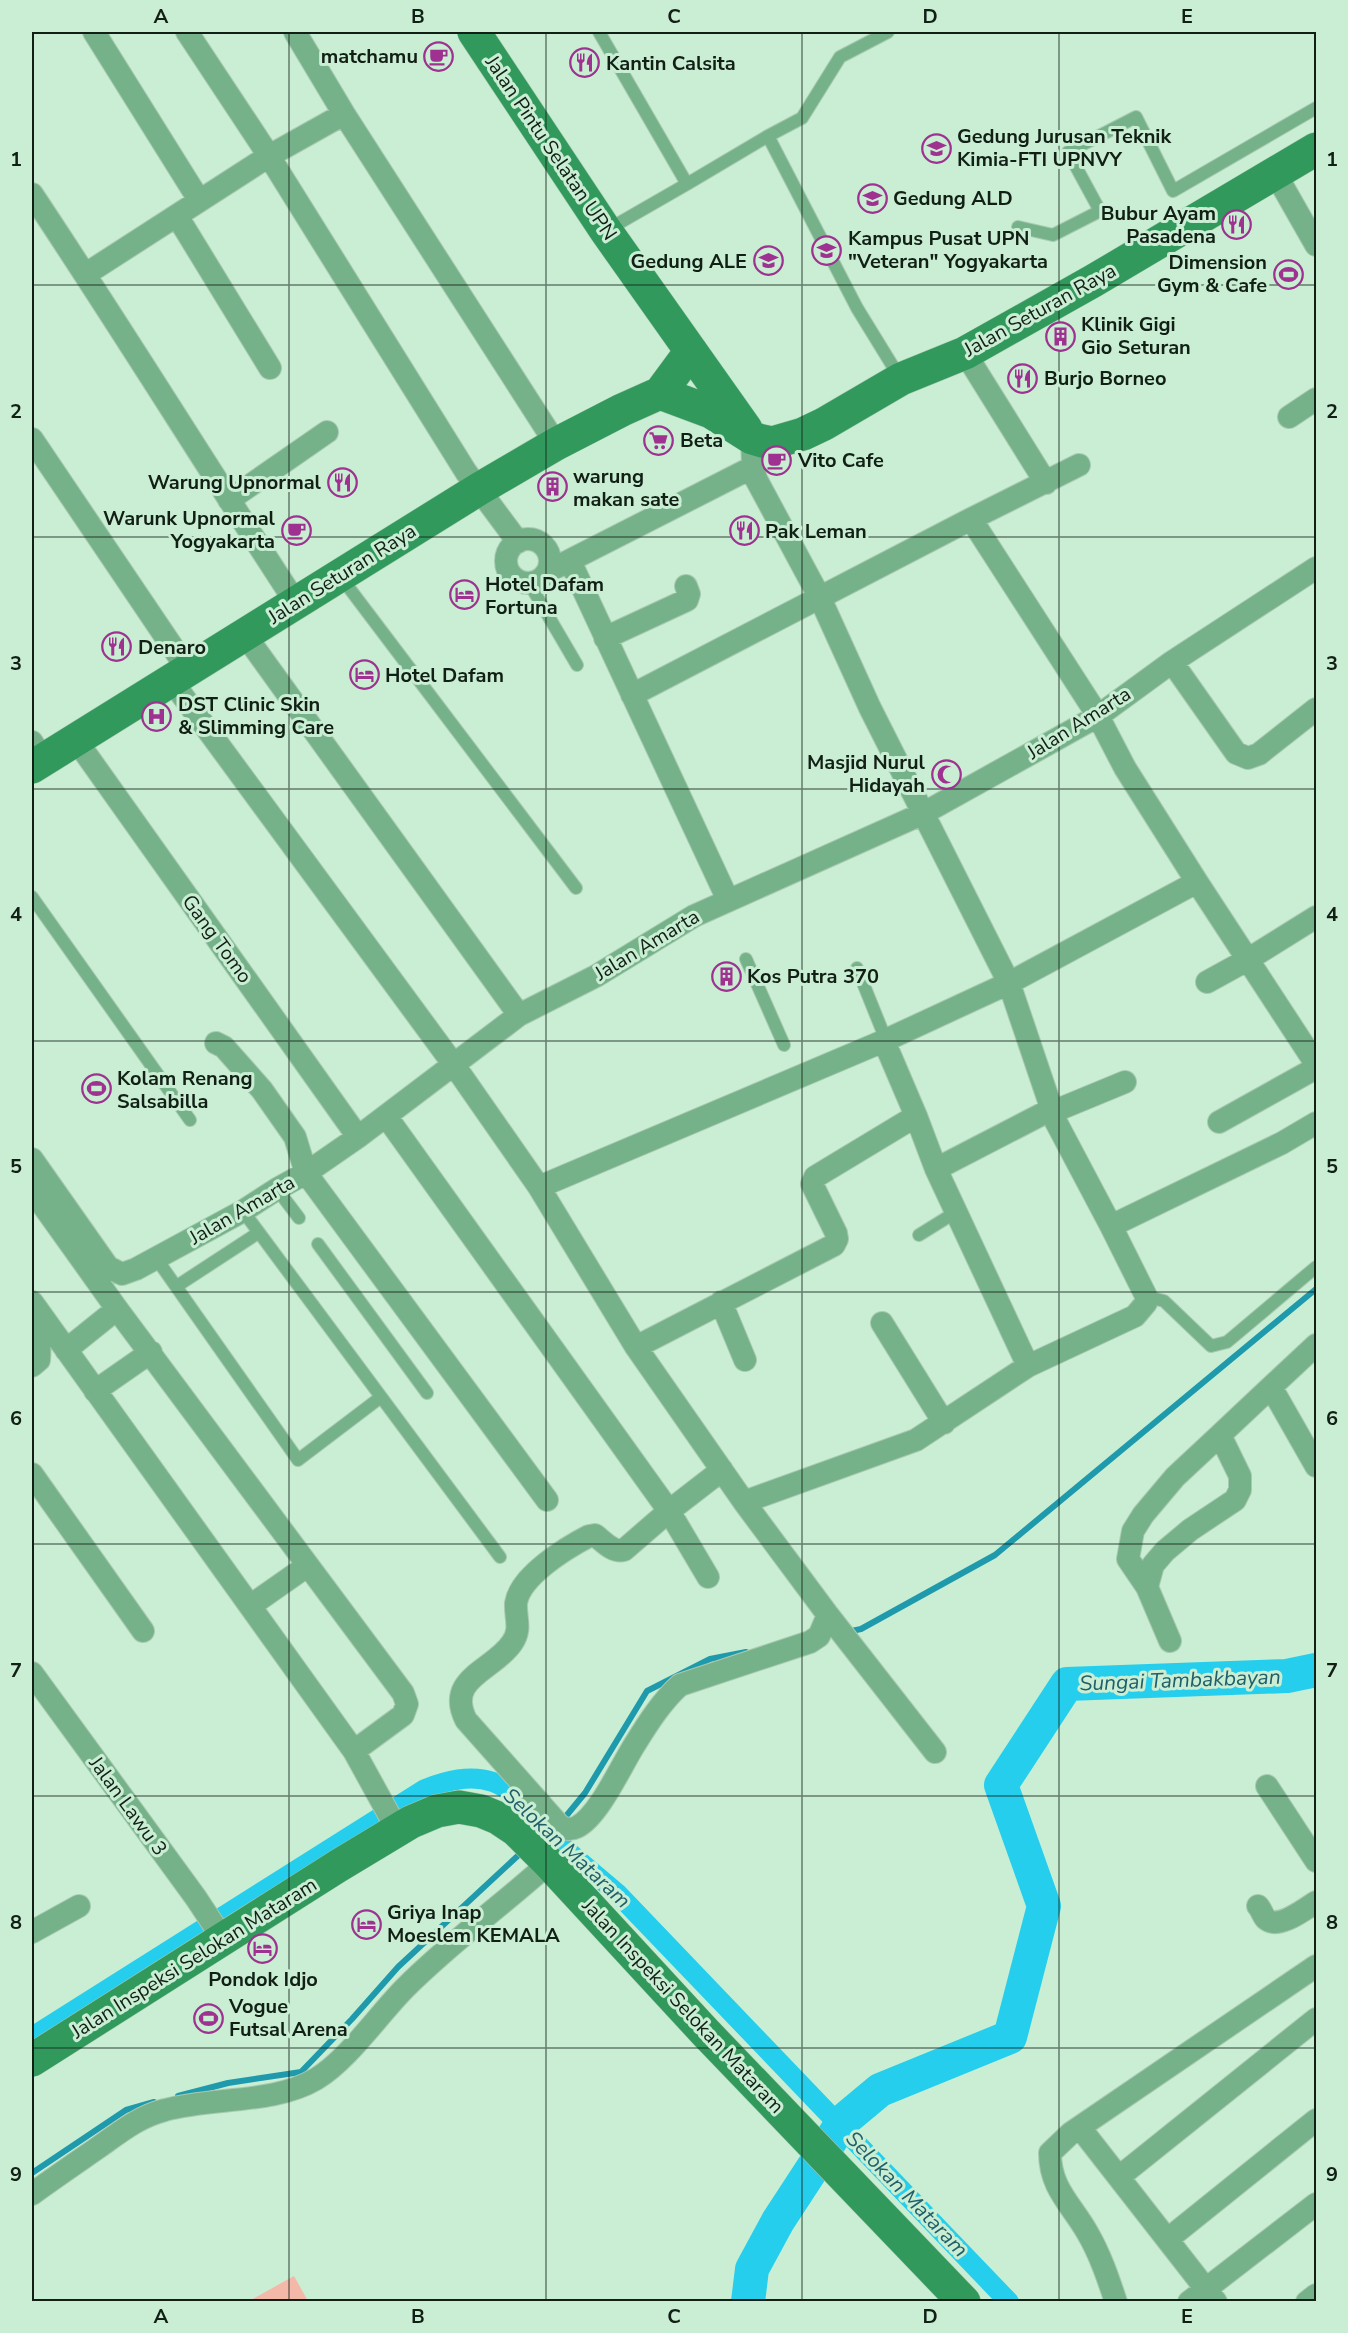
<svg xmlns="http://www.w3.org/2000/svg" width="1348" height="2333" font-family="'Nunito Sans',sans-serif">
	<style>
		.green { fill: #f4b8a9 }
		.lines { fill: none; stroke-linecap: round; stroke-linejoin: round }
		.stream { stroke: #1f9aac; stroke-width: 6 }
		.canal { stroke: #25ceec; stroke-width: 20 }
		.river { stroke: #25ceec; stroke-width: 34 }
		.lane-casing { stroke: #a8c9b1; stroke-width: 14 }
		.street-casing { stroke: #a8c9b1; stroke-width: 24 }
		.secondary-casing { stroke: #a8c9b1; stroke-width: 34 }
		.lane { stroke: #76b289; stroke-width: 12 }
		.street { stroke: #76b289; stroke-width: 22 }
		.secondary { stroke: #32995d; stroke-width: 33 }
		.grid { fill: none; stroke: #111f15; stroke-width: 1.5; stroke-opacity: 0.55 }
		.labels { text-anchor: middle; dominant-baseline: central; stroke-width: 6; stroke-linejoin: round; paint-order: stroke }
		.poi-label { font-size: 20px; font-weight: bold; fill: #111f15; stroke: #c9eed3; text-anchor: start }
		.street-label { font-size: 20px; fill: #111f15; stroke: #c9eed3 }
		.water-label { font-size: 21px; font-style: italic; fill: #205e6a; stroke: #c9eed3 }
		.neatline { fill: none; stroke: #111f15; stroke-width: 2 }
		.grid-label { font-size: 20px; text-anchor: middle; font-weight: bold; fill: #111f15 }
	</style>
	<rect width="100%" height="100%" fill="#c9eed3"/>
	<path class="green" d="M 294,2276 L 308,2301 L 249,2301 Z"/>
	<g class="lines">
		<path class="stream" d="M 847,1632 L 861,1629 L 995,1555 L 1316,1289
			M 562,1821 L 585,1793 L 647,1691 L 710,1659 L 746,1652
			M 178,2096 L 228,2083 L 301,2072 L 352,2019 L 398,1967 L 524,1850
			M 32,2173 L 126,2110 L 154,2102"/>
		<path class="canal" d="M 32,2037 L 425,1789 C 446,1781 470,1774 493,1782 C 517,1790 533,1818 550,1835 C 571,1855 595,1874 617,1893 L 1009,2302"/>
		<path class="river" d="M 748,2302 L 752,2269 L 778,2221 L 844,2120 L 880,2090 L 1010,2037 L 1044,1906 L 1001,1785 L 1067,1684 L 1287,1676 L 1316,1670"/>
		<defs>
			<path id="lane" d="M 599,32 L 687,184 L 768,136
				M 888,32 L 840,57 L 802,118 L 768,136 L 857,308 L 900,378
				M 1018,227 L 1053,235 L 1100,211 L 1068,152 L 1136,117 L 1173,191 L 1316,108
				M 607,230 L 687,184
				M 340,576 L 576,888
				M 529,583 L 577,665
				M 32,897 L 190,1120
				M 746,959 L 784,1045
				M 857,968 L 886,1040
				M 277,1189 L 299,1218
				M 243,1211 L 500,1557
				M 919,1235 L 956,1212
				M 318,1244 L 427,1393
				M 156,1258 L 298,1460 L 381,1397
				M 177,1286 L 258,1233
				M 1146,1303 L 1156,1299 L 1164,1301 L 1211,1346 L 1227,1342 L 1316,1267"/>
			<path id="street" d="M 94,32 L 199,200
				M 187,32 L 269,156 L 466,472 L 518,542
				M 295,32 L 344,114 L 556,444
				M 1275,173 L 1316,245
				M 32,194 C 122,329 207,467 296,603
				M 177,216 L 270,368
				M 86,274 L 269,156 L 344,114
				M 965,353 L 1046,483
				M 1289,417 L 1316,399
				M 32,439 L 188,670
				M 1079,465 L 971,519 L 1098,716 L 1125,768 L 1197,882 L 1316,1064
				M 229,500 L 327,432
				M506 561a22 22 0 1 1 44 0a22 22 0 1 1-44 0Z
				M 570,561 L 728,900
				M 547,572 L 753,467
				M 245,635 L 519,1015
				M 605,638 L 687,600 L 689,594 L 686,586
				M 1172,662 L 1236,753 L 1248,758 L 1259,754 L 1316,709
				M 171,680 L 454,1065 L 539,1187 L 636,1347 L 744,1502 L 916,1440 L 1028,1366 L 1135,1316 L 1146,1303 L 1146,1296 L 1111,1226 L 1056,1122 L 1009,983 L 870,708 L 820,598 L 756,479 L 753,467 L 752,438
				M 632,695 L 971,519
				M 76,740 L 358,1137
				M 32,742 L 43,760
				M 1207,982 L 1247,960 L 1316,917
				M 216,1043 L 224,1047 L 262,1090 L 295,1137 L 306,1173 L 547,1500
				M 386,1116 L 669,1511 L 708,1577
				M 916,1116 L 936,1169 L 1028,1366
				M 1219,1122 L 1316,1068
				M 32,1159 L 108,1267 L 122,1274 L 136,1269 L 243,1211 L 277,1189 L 306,1173 L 358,1137 L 519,1015 L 596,976 L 694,916 L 924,813 L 1055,740 L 1098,716 L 1172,662 L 1316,568
				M 936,1169 L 1052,1109 L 1062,1108 L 1125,1082
				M 539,1187 L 886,1040 L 1009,983 L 1197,882
				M 32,1190 L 117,1309 L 403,1693 L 407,1704 L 403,1715 L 354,1751
				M 1111,1226 L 1282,1143 L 1316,1123
				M 32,1302 L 354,1751 L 398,1831
				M 721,1302 L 745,1360
				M 882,1323 L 944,1423
				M 32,1326 C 40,1337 40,1348 39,1360 L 32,1366
				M 1316,1345 L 1271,1387 L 1316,1466
				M 636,1347 L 834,1245 L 837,1239 L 836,1233 L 812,1184 L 815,1177 L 916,1116 L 884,1041
				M 66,1350 L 117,1309
				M 95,1391 L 151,1352
				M 722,1470 L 669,1511 L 624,1550 C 613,1553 604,1542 595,1535 L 589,1536 C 566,1548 520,1576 516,1603 C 515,1618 522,1629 512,1643 C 493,1671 445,1678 466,1720 L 560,1826 C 565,1829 571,1830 577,1827 C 599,1816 622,1764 635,1744 C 648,1723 662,1701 680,1685 L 810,1642 L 819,1636 L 828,1615
				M 32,1474 L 143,1631
				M 744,1502 L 828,1615 L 935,1752
				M 1147,1587 L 1128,1559 L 1133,1531 L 1143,1515 L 1175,1477 L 1220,1435
				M 250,1606 L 307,1566
				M 1170,1641 L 1147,1587 L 1153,1565 L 1165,1551 L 1190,1530 L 1235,1500 L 1240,1490 L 1240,1476 L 1220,1435 L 1271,1387
				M 32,1673 L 196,1898 L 223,1939
				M 1267,1786 L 1316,1861
				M 1258,1906 C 1261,1909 1263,1916 1266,1919 C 1278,1930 1305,1909 1316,1902
				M 32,1932 L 79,1906
				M 1081,2129 L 1216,2302
				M 1119,2177 L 1316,2019
				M 32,2194 C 54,2178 76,2163 99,2147 C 120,2132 140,2116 165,2110 C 213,2097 274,2104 316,2079 C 347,2061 379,2014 405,1988 C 450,1943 502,1905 549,1863
				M 1168,2239 L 1316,2120
				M 1116,2302 C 1108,2278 1100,2254 1087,2232 C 1071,2204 1050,2188 1050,2153 L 1071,2133 L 1316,1966
				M 1189,2302 L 1316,2204
				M 1307,2302 L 1316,2295"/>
			<path id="secondary" d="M 474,32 L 606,231 L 746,429
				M 691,351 L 660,393 L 711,412 L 752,438 L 762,441 L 772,443 L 803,434 L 824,424 L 901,379 L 965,353 L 1093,281 L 1316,149
				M 32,767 L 479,489 L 556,444 L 622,410 L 660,393
				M 32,2060 L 338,1866 L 411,1822 L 437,1811 L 459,1807 L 481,1811 L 498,1818 L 516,1830 L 549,1863 L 705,2032 L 964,2302"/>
		</defs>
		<use href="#lane" class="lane-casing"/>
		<use href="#street" class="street-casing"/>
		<use href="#secondary" class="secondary-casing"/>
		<use href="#lane" class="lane"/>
		<use href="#street" class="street"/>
		<use href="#secondary" class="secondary"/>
	</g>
	<path class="grid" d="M 289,32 L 289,2302M 546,32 L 546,2302M 802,32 L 802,2302M 1059,32 L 1059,2302M 32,285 L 1316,285M 32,537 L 1316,537M 32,789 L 1316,789M 32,1041 L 1316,1041M 32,1292 L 1316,1292M 32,1544 L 1316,1544M 32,1796 L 1316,1796M 32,2048 L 1316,2048"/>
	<defs>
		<symbol id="cafe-ring" viewBox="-11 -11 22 22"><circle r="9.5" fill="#c9eed3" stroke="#9f3190" stroke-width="1.5"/><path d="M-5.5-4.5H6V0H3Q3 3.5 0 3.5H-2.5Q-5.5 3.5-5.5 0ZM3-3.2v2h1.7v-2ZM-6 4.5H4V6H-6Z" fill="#9f3190"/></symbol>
		<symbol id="restaurant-ring" viewBox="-11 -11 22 22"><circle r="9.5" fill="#c9eed3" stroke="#9f3190" stroke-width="1.5"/><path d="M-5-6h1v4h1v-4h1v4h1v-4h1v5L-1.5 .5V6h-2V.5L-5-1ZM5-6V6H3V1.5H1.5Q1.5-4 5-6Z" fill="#9f3190"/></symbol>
		<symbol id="university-ring" viewBox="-11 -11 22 22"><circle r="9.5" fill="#c9eed3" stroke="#9f3190" stroke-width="1.5"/><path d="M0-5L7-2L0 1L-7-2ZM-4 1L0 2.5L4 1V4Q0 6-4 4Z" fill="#9f3190"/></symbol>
		<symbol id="stadium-ring" viewBox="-11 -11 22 22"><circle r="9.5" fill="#c9eed3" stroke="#9f3190" stroke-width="1.5"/><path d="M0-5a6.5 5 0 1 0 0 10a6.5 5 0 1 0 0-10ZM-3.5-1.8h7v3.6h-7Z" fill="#9f3190"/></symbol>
		<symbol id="building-ring" viewBox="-11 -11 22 22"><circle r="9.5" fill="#c9eed3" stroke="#9f3190" stroke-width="1.5"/><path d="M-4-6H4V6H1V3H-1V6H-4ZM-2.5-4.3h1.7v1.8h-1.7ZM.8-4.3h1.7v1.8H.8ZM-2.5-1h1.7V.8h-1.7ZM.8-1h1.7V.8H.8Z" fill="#9f3190"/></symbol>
		<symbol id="supermarket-ring" viewBox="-11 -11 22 22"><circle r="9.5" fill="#c9eed3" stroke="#9f3190" stroke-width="1.5"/><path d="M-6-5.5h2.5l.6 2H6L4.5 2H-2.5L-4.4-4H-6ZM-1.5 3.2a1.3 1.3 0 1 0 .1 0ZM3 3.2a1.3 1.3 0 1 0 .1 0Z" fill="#9f3190"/></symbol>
		<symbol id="hotel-ring" viewBox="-11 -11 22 22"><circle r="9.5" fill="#c9eed3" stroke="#9f3190" stroke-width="1.5"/><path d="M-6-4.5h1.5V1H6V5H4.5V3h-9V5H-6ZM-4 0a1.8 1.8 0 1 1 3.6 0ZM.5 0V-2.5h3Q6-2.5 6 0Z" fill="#9f3190"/></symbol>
		<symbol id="hospital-ring" viewBox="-11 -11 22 22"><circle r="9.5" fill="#c9eed3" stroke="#9f3190" stroke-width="1.5"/><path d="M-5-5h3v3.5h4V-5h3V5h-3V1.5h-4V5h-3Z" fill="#9f3190"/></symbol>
		<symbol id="mosque-ring" viewBox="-11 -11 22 22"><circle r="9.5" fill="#c9eed3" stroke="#9f3190" stroke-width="1.5"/><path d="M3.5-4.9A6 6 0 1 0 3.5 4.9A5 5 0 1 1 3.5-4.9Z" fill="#9f3190"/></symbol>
	</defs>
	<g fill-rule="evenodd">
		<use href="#cafe-ring" x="422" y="40" width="33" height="33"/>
		<use href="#restaurant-ring" x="568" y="46" width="33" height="33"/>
		<use href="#university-ring" x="920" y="132" width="33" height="33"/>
		<use href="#university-ring" x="856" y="182" width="33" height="33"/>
		<use href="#restaurant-ring" x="1220" y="208" width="33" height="33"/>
		<use href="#university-ring" x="810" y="234" width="33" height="33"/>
		<use href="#university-ring" x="752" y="244" width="33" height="33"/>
		<use href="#stadium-ring" x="1272" y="258" width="33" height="33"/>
		<use href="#building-ring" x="1044" y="320" width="33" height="33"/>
		<use href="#restaurant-ring" x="1006" y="362" width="33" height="33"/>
		<use href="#supermarket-ring" x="642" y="424" width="33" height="33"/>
		<use href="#cafe-ring" x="760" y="444" width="33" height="33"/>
		<use href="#restaurant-ring" x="326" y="466" width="33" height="33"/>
		<use href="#building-ring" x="536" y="470" width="33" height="33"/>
		<use href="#cafe-ring" x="280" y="514" width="33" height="33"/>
		<use href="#restaurant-ring" x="728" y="514" width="33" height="33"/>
		<use href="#hotel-ring" x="448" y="578" width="33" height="33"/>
		<use href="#restaurant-ring" x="100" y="630" width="33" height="33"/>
		<use href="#hotel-ring" x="348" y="658" width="33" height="33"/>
		<use href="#hospital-ring" x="140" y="700" width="33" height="33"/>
		<use href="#mosque-ring" x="930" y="758" width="33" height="33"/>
		<use href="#building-ring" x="710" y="960" width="33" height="33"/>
		<use href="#stadium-ring" x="80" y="1072" width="33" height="33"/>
		<use href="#hotel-ring" x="350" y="1908" width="33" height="33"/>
		<use href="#hotel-ring" x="246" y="1932" width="33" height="33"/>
		<use href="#stadium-ring" x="192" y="2002" width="33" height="33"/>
	</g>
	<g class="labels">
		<g class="poi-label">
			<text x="418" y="56" text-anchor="end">matchamu</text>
			<text x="606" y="63">Kantin Calsita</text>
			<text x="957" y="136">Gedung Jurusan Teknik<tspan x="957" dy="23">Kimia-FTI UPNVY</tspan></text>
			<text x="893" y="198">Gedung ALD</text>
			<text x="1216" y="213" text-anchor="end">Bubur Ayam<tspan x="1216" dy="23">Pasadena</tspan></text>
			<text x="848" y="238">Kampus Pusat UPN<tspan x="848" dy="23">"Veteran" Yogyakarta</tspan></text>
			<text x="747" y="261" text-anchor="end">Gedung ALE</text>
			<text x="1267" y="262" text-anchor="end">Dimension<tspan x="1267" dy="23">Gym &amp; Cafe</tspan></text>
			<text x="1081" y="324">Klinik Gigi<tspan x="1081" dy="23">Gio Seturan</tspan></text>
			<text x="1044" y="378">Burjo Borneo</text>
			<text x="680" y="440">Beta</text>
			<text x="798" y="460">Vito Cafe</text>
			<text x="573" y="476">warung<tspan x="573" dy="23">makan sate</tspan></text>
			<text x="321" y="482" text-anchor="end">Warung Upnormal</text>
			<text x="275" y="518" text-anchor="end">Warunk Upnormal<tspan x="275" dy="23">Yogyakarta</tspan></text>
			<text x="765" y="531">Pak Leman</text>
			<text x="485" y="584">Hotel Dafam<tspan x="485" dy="23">Fortuna</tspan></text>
			<text x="138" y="647">Denaro</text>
			<text x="385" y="675">Hotel Dafam</text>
			<text x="178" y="704">DST Clinic Skin<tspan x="178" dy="23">&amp; Slimming Care</tspan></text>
			<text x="925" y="762" text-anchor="end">Masjid Nurul<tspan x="925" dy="23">Hidayah</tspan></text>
			<text x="747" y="976">Kos Putra 370</text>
			<text x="117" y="1078">Kolam Renang<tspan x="117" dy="23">Salsabilla</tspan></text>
			<text x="387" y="1912">Griya Inap<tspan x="387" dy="23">Moeslem KEMALA</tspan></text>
			<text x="263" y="1979" text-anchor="middle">Pondok Idjo</text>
			<text x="229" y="2006">Vogue<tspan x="229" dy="23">Futsal Arena</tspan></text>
		</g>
		<g class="street-label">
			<text transform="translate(551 148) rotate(56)">Jalan Pintu Selatan UPN</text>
			<text transform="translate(1040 310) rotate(-29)">Jalan Seturan Raya</text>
			<text transform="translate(342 574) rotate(-32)">Jalan Seturan Raya</text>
			<text transform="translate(1079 723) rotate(-32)">Jalan Amarta</text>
			<text transform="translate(217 939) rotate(54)">Gang Tomo</text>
			<text transform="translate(647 945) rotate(-31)">Jalan Amarta</text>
			<text transform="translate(242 1210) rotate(-30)">Jalan Amarta</text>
			<text transform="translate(128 1806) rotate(54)">Jalan Lawu 3</text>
			<text transform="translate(194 1958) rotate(-32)">Jalan Inspeksi Selokan Mataram</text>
			<text transform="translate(683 2006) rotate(47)">Jalan Inspeksi Selokan Mataram</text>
		</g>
		<g class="water-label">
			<text transform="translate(1180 1680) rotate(-2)">Sungai Tambakbayan</text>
			<text transform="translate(567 1848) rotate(43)">Selokan Mataram</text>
			<text transform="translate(907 2194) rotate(46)">Selokan Mataram</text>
		</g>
	</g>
	<rect width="1348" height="2333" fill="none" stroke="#c9eed3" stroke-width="66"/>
	<rect x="33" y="33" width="1282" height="2267" class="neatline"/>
	<g class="grid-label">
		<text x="161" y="23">A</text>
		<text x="418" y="23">B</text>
		<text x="674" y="23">C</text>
		<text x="930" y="23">D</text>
		<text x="1187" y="23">E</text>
		<text x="16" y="166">1</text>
		<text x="1332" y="166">1</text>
		<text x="16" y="418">2</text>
		<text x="1332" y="418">2</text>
		<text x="16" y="670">3</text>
		<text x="1332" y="670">3</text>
		<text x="16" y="921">4</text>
		<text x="1332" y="921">4</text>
		<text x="16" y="1173">5</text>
		<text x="1332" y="1173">5</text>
		<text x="16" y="1425">6</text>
		<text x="1332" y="1425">6</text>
		<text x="16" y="1677">7</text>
		<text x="1332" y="1677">7</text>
		<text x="16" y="1929">8</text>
		<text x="1332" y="1929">8</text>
		<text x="16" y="2181">9</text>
		<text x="1332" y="2181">9</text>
		<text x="161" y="2323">A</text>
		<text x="418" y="2323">B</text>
		<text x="674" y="2323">C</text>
		<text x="930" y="2323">D</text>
		<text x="1187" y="2323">E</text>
	</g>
</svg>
